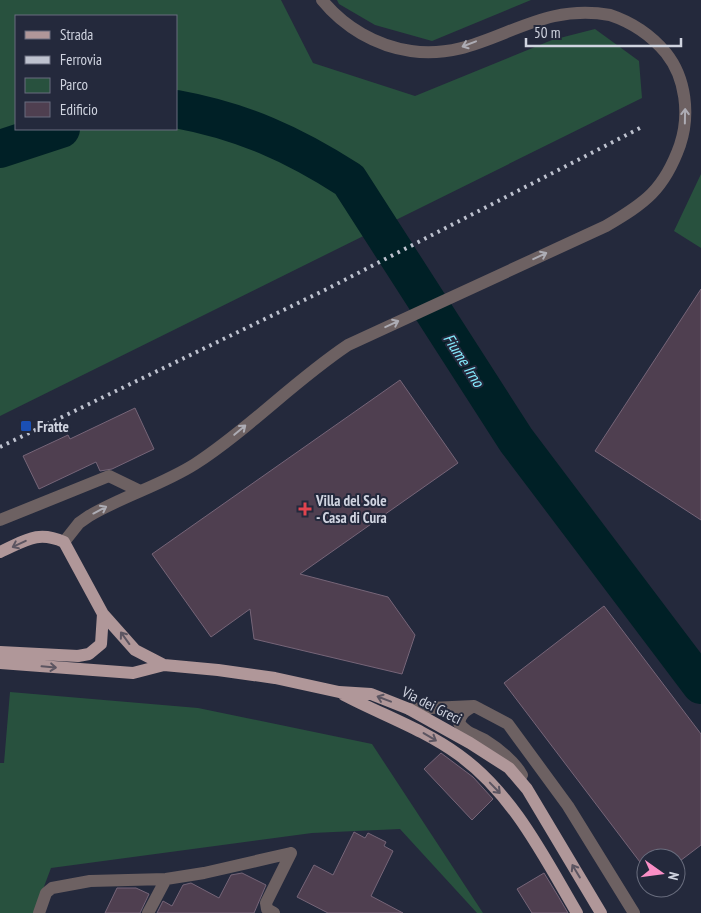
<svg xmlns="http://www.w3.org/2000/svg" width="701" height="913" font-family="'PT Sans Narrow',sans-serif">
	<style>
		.green { fill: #28513e; fill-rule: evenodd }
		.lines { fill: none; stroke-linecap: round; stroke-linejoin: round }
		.river { stroke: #002026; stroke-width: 38 }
		.building { fill: #4f3f50; stroke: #766578 }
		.minor { stroke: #6d6162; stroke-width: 12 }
		.major { stroke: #b09799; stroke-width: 12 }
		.rail { stroke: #bec2cf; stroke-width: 4; stroke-dasharray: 2.5 5; stroke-linecap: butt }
		.oneway { stroke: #adacb4 }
		.oneway2 { stroke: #5c5561 }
		.transit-dot { fill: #1a4fb4; stroke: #24293c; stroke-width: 2 }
		.health-dot { fill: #e0444e; stroke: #24293c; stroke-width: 2 }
		.labels { text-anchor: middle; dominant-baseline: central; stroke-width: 4; stroke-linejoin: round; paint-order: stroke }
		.poi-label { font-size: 15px; font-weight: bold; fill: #d0d4e0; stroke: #24293c; text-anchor: start }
		.street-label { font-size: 15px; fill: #d0d4e0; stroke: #24293c }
		.water-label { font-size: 16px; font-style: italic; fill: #84ebfe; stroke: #24293c }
	</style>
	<rect width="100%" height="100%" fill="#24293c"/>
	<path class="green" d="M 0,0 L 281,0 L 313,63 L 415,96 L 552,40 L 595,29 L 639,61 L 642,98 L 0,416 ZM 176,16 L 176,129 L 16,129 L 16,16 Z
		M 337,0 L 531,0 L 432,41 L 375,25 L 339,4 Z
		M 701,174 L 701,248 L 674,231 Z
		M 10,692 L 198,708 L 372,744 L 483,913 L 477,913 L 400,829 L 312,833 L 51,868 L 34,913 L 0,913 L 0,763 L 4,763 Z"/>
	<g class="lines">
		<path class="river" d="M 176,109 C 242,121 293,144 349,180 L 516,440 L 701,685
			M 0,149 L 61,129"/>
	</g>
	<path class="building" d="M 701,289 L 701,520 L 595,451 Z
		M 400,380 L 458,463 L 300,574 L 388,597 L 415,635 L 402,674 L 254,639 L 250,609 L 211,637 L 152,554 Z
		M 135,408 L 154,449 L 112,469 L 100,471 L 96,462 L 39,489 L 23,456 L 68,435 L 70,439 Z
		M 604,606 L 701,734 L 701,845 L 676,864 L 676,858 L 646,858 L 646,870 L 504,683 Z
		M 441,753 L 473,777 L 493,799 L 472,820 L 424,769 Z
		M 354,832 L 365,838 L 368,833 L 386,842 L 384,846 L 393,851 L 371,896 L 403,913 L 328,913 L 297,897 L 314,865 L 333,875 Z
		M 242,873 L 266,885 L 254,913 L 157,913 L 163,901 L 172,906 L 183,885 L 191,883 L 219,898 L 231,875 Z
		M 544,873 L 558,896 L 568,913 L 532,913 L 517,889 Z
		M 117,888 L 136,888 L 149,894 L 140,913 L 105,913 Z"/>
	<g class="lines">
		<path class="minor" d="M 0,520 L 109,476 L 140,491
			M 64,542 L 79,523 L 89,516 C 123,496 162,485 195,464 C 249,429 294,381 348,345 L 606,226 C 645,203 664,190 680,145 C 690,115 686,78 666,53 C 651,35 631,22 610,15 C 530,0 485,62 411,51 C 376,46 344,27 322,0
			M 474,706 C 465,711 461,713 459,723 C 466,733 474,734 485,740 C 498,748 515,762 522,775
			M 409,709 L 474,706 L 508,724 L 568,806 L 634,913
			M 39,913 L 46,893 L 52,888 L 90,881 L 166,879 L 204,873 L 291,853
			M 148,913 L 166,879
			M 274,913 L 267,909 L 266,903 L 291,853"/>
		<path class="major" d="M 0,552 C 25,541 37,530 64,542 L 103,614 L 135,650 L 164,665
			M 0,652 L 78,656 L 89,654 L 101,644 L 103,614
			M 0,663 L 133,673 L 164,665 L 218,670 L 275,678 L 339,692 L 371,694 L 409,709 L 470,743 L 509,768 L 527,789 L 601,913
			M 344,695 C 382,715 423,729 459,755 C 513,794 544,857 577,913"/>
		<path class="rail" d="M 0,447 L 327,289 L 642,127"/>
	</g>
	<defs><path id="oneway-shaft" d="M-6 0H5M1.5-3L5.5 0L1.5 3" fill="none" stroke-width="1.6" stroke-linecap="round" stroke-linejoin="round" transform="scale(1.25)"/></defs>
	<g class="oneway">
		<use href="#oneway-shaft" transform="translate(469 44) rotate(159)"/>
		<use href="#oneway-shaft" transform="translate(685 116) rotate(-89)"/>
		<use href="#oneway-shaft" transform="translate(540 256) rotate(-25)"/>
		<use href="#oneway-shaft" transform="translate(392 324) rotate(-25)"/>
		<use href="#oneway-shaft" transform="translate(240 430) rotate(-40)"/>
		<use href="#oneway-shaft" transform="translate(100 510) rotate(-28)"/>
	</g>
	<g class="oneway2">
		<use href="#oneway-shaft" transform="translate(19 544) rotate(155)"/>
		<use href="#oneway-shaft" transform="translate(125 638) rotate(-126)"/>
		<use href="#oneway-shaft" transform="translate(49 667) rotate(5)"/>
		<use href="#oneway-shaft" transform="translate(384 699) rotate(-159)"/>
		<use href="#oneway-shaft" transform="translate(430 737) rotate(31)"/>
		<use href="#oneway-shaft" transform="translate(495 788) rotate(46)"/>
		<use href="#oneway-shaft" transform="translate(576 871) rotate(-121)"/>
	</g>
	<rect class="transit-dot" x="20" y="420" width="12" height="12" rx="2.5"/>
	<path class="health-dot" d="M302.5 501.5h5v5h5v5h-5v5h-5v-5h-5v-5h5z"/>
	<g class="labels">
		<g class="poi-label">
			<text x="37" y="426">Fratte</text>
			<text x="316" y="500">Villa del Sole<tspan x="316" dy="17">- Casa di Cura</tspan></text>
		</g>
		<g class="street-label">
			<text transform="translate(432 705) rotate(27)">Via dei Greci</text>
		</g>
		<g class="water-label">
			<text transform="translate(464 360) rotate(57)">Fiume Irno</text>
		</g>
	</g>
	<rect x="15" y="15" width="162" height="115" fill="#24293c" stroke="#696d7e"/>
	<rect x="25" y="31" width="25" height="8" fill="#b09799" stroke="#696d7e"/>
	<text x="60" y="40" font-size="15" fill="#d0d4e0">Strada</text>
	<rect x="25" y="56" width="25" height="8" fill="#bec2cf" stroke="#696d7e"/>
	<text x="60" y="65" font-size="15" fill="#d0d4e0">Ferrovia</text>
	<rect x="25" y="78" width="25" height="15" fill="#28513e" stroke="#696d7e"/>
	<text x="60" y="90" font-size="15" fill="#d0d4e0">Parco</text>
	<rect x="25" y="102" width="25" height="15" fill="#4f3f50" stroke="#696d7e"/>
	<text x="60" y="115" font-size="15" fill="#d0d4e0">Edificio</text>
	<g transform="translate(661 873) rotate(104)"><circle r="24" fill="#24293c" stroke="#696d7e"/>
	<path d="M0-4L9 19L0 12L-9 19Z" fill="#fa8fc6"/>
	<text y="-8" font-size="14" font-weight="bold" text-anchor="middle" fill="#d0d4e0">N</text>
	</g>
	<path d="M526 38v8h155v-8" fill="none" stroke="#d0d4e0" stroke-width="2.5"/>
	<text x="534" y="38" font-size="15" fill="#d0d4e0" stroke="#24293c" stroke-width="4" paint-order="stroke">50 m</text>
</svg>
